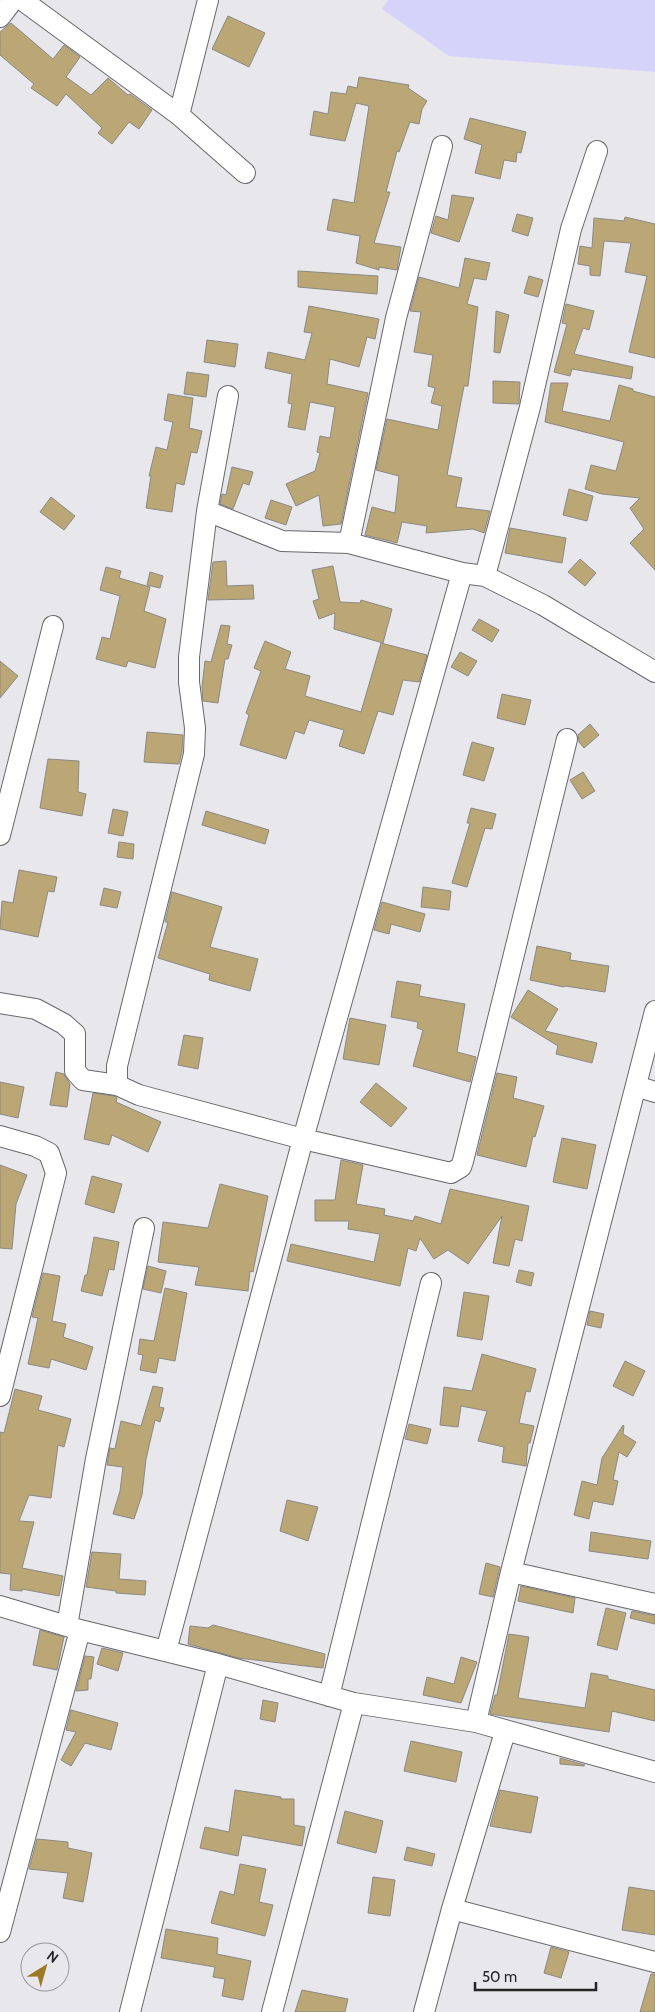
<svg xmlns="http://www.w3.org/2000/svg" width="655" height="2012" font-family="Cabin,sans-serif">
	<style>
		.green { fill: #d6d3fb }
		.building { fill: #bba675; stroke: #8b8985 }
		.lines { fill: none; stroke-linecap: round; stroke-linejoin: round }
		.minor-casing { stroke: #68686c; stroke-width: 22 }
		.minor { stroke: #fff; stroke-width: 20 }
	</style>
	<rect width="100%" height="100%" fill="#e7e7ec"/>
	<path class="green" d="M 388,0 L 655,0 L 655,72 L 449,56 L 382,9 Z"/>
	<path class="building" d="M 228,16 L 265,33 L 249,67 L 212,49 Z
		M 11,23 L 53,59 L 64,45 L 80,57 L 66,77 L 91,95 L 108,78 L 128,95 L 130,94 L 152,110 L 139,129 L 129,122 L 112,144 L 98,133 L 102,128 L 66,94 L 57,106 L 31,88 L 34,84 L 0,55 L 0,32 Z
		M 359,77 L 409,85 L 408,88 L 427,101 L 422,109 L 419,124 L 410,122 L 399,152 L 397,151 L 386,192 L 390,192 L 374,243 L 401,247 L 397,270 L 379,267 L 379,270 L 356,263 L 360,236 L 327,230 L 333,199 L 354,203 L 369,106 L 356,103 L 345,141 L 310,135 L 314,111 L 328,114 L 331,92 L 346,94 L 348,86 L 357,88 Z
		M 470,118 L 526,132 L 521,153 L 517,152 L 516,162 L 504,160 L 500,179 L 475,173 L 482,145 L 464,139 Z
		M 452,195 L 474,198 L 459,242 L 431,233 L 436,216 L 448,220 Z
		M 517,214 L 533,218 L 528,236 L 512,231 Z
		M 625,217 L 655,224 L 655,358 L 629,352 L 647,276 L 625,272 L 631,243 L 604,241 L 600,276 L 590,275 L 590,266 L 578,264 L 580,246 L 592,248 L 594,218 L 624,221 Z
		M 465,258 L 490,263 L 486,280 L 474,278 L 467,304 L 478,307 L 468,386 L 464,386 L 447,475 L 462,478 L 456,507 L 490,511 L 484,533 L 473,529 L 426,533 L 427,526 L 402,522 L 397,543 L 365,535 L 372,507 L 395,513 L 399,476 L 376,470 L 387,419 L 438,430 L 442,406 L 431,403 L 435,388 L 428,386 L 433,355 L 414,352 L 421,312 L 410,311 L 419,277 L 459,288 Z
		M 298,271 L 378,276 L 377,294 L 298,287 Z
		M 529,276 L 543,280 L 538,297 L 524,293 Z
		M 566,304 L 594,311 L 589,330 L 583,328 L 574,354 L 633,367 L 631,379 L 572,369 L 570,376 L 554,372 L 567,324 L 562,323 Z
		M 309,306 L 379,319 L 375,339 L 367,337 L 359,367 L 330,359 L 327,384 L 368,393 L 341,524 L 323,526 L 319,495 L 296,506 L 286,484 L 315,471 L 320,453 L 317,452 L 320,436 L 330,438 L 335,407 L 310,402 L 305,430 L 288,427 L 292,404 L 288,403 L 292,374 L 265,368 L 268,352 L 305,360 L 312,333 L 304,332 Z
		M 496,311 L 509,315 L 500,353 L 494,352 Z
		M 207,340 L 238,344 L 235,367 L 204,362 Z
		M 187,372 L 209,375 L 206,397 L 184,394 Z
		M 493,381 L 520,382 L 519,404 L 493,403 Z
		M 551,383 L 568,383 L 562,411 L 610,421 L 619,385 L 633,389 L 633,391 L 655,397 L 655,570 L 630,543 L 644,529 L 630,508 L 640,498 L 602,494 L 585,489 L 591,465 L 616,471 L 624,442 L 545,422 Z
		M 168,394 L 193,398 L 189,428 L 202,431 L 197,453 L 191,452 L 184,485 L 176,483 L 172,512 L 146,508 L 151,476 L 149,476 L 156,447 L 167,450 L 173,422 L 164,420 Z
		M 232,467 L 253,472 L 249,485 L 243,483 L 233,509 L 220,504 L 222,494 L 226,495 Z
		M 569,489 L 593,496 L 587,521 L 563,515 Z
		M 51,497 L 75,516 L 64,530 L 40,512 Z
		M 271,500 L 292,507 L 286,525 L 265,518 Z
		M 510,528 L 566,538 L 562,563 L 505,553 Z
		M 580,559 L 596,573 L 585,586 L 568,572 Z
		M 226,561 L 227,586 L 253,585 L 254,599 L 208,600 L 213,562 Z
		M 333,566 L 340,602 L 360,603 L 361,600 L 392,609 L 383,643 L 334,629 L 335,613 L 319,619 L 313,601 L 319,599 L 312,570 Z
		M 106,567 L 121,571 L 119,578 L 150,587 L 144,611 L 166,619 L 155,668 L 128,661 L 126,667 L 96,659 L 102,637 L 110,639 L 120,596 L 100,590 Z
		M 150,572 L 163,576 L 160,588 L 147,585 Z
		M 479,619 L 499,630 L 492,642 L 472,630 Z
		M 221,625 L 230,626 L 227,644 L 232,645 L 228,659 L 225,659 L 218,703 L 203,701 L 202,687 L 205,661 L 211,662 Z
		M 265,641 L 291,652 L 285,669 L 310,676 L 305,696 L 361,712 L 381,643 L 427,655 L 419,682 L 403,680 L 393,715 L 378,711 L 364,754 L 339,746 L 344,730 L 309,720 L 304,734 L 295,731 L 286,759 L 240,745 L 249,715 L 246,713 L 261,671 L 254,668 Z
		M 460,652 L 477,661 L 468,676 L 451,667 Z
		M 0,661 L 18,676 L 0,698 Z
		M 502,694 L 531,700 L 525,725 L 497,718 Z
		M 590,724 L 599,735 L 584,748 L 579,742 L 578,735 Z
		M 147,732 L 183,735 L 182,752 L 179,764 L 144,762 Z
		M 472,742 L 494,748 L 484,781 L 463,775 Z
		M 48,759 L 79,761 L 78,792 L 86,794 L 82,816 L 40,808 Z
		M 583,772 L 595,791 L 582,799 L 570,780 Z
		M 471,808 L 496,814 L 492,829 L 485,828 L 467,887 L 452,883 L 470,823 L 467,823 Z
		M 113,809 L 128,812 L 123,836 L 108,833 Z
		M 206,811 L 269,830 L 265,844 L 202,825 Z
		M 119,842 L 134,844 L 133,859 L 117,857 Z
		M 19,870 L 57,877 L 54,892 L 48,891 L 38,937 L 0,929 L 2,901 L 13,903 Z
		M 423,887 L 451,891 L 449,910 L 421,907 Z
		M 104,888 L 121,892 L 117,908 L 100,905 Z
		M 172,892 L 222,907 L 210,947 L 258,959 L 250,991 L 209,980 L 210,974 L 158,958 L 168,922 L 165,922 Z
		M 382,902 L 425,914 L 420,932 L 391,924 L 389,934 L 374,930 Z
		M 537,946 L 571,953 L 570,960 L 609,966 L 605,992 L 565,986 L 564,987 L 530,980 Z
		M 397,981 L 421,985 L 419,996 L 465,1004 L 457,1052 L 476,1057 L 470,1082 L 413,1066 L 423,1030 L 417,1028 L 418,1022 L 391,1017 Z
		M 528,990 L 558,1009 L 545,1031 L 597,1043 L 592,1063 L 556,1054 L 558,1046 L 511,1017 Z
		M 350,1018 L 386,1025 L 379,1065 L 343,1059 Z
		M 184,1035 L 203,1038 L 198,1069 L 178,1065 Z
		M 56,1072 L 64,1074 L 70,1084 L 67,1107 L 50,1105 Z
		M 497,1073 L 517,1077 L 513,1098 L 544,1106 L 535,1137 L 533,1136 L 526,1167 L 477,1155 Z
		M 0,1082 L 24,1087 L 18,1118 L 0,1114 Z
		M 376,1083 L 407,1108 L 391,1127 L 360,1102 Z
		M 93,1093 L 114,1096 L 117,1098 L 116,1102 L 161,1122 L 148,1152 L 112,1135 L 109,1145 L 84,1139 Z
		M 562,1138 L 596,1145 L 587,1189 L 553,1182 Z
		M 341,1160 L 363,1165 L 356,1204 L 385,1209 L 384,1215 L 413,1221 L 415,1216 L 441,1224 L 450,1189 L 529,1206 L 522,1241 L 515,1239 L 509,1266 L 493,1263 L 502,1216 L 468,1264 L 448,1250 L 434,1259 L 420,1238 L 416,1251 L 408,1248 L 400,1286 L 287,1261 L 291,1244 L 374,1262 L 380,1234 L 348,1229 L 349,1221 L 315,1221 L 315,1200 L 335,1200 Z
		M 0,1165 L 27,1175 L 16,1204 L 12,1249 L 0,1248 Z
		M 92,1176 L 122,1184 L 114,1213 L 85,1204 Z
		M 220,1184 L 268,1196 L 253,1272 L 250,1271 L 248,1291 L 195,1285 L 199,1267 L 158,1262 L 163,1222 L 208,1228 Z
		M 94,1237 L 119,1242 L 114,1270 L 109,1269 L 102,1296 L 81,1291 L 85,1275 L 87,1275 Z
		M 148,1266 L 166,1271 L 161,1293 L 143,1289 Z
		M 519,1270 L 534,1273 L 531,1286 L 516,1282 Z
		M 43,1273 L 60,1276 L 52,1321 L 66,1324 L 63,1337 L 93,1347 L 86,1370 L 51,1359 L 49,1368 L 28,1364 L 38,1318 L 32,1317 Z
		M 165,1288 L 187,1293 L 175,1361 L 159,1358 L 156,1373 L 140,1370 L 143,1355 L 138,1354 L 140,1339 L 154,1341 Z
		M 464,1292 L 489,1296 L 482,1340 L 457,1336 Z
		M 590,1311 L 604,1314 L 601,1328 L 587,1325 Z
		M 482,1354 L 536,1369 L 530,1392 L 526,1391 L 519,1423 L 534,1426 L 530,1443 L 528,1443 L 526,1466 L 502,1462 L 504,1447 L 478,1441 L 487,1411 L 461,1406 L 458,1427 L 440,1425 L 444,1387 L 472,1391 Z
		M 625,1361 L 645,1371 L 633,1396 L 613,1386 Z
		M 153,1386 L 163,1388 L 159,1407 L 164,1408 L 160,1422 L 155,1420 L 146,1459 L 142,1495 L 134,1519 L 113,1514 L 120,1491 L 123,1467 L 107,1465 L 110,1448 L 115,1449 L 121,1421 L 141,1426 Z
		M 15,1389 L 42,1396 L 38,1410 L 71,1419 L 64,1447 L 58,1445 L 51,1498 L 29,1495 L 19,1521 L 34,1522 L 22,1568 L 63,1576 L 59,1596 L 22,1589 L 22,1591 L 10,1590 L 11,1574 L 0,1573 L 0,1432 L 4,1433 Z
		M 409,1424 L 431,1429 L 427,1444 L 405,1439 Z
		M 623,1425 L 624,1426 L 623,1434 L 636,1442 L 627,1457 L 619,1452 L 613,1480 L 618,1481 L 613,1505 L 593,1501 L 589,1519 L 574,1515 L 582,1481 L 597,1485 L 602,1458 Z
		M 287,1500 L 318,1507 L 308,1541 L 280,1531 Z
		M 591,1532 L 651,1541 L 648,1559 L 589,1551 Z
		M 92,1552 L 121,1554 L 119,1579 L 146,1581 L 145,1595 L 116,1593 L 116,1591 L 86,1587 Z
		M 486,1563 L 500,1567 L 493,1597 L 479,1594 Z
		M 521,1586 L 575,1598 L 573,1613 L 518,1601 Z
		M 606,1608 L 626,1613 L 617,1650 L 597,1645 Z
		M 632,1611 L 655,1616 L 655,1624 L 630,1618 Z
		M 213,1625 L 325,1654 L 323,1668 L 238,1658 L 188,1644 L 190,1626 L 208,1628 Z
		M 40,1630 L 64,1637 L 57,1670 L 33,1665 Z
		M 509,1634 L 529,1637 L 518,1698 L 585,1708 L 591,1673 L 608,1676 L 608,1679 L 655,1690 L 655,1721 L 612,1711 L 609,1732 L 490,1714 L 495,1695 L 497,1695 Z
		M 102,1648 L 123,1653 L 118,1671 L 97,1664 Z
		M 85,1656 L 94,1657 L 91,1679 L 88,1679 L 88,1690 L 76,1691 Z
		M 461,1657 L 477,1662 L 461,1703 L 423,1695 L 427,1677 L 454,1684 Z
		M 263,1700 L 278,1703 L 275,1722 L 260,1719 Z
		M 71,1710 L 118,1723 L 111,1750 L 85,1743 L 71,1766 L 61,1760 L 76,1732 L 66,1730 Z
		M 411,1741 L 462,1752 L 456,1782 L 404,1771 Z
		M 560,1758 L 585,1765 L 584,1766 L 560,1764 Z
		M 235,1790 L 281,1797 L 281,1799 L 294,1799 L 294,1825 L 305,1827 L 302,1846 L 242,1835 L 238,1856 L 200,1848 L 205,1827 L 229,1832 Z
		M 500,1790 L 538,1797 L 531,1833 L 490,1826 Z
		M 345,1811 L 383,1821 L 376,1853 L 337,1843 Z
		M 37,1839 L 68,1842 L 68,1848 L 92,1853 L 83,1902 L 63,1898 L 68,1873 L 29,1869 Z
		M 407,1847 L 435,1854 L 432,1866 L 404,1860 Z
		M 240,1864 L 266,1869 L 259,1902 L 273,1905 L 265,1936 L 211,1923 L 220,1891 L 234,1895 Z
		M 373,1877 L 395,1880 L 390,1916 L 368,1913 Z
		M 629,1887 L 655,1891 L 655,1935 L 622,1930 Z
		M 166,1929 L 218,1938 L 217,1954 L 251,1961 L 243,2000 L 222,1996 L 225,1979 L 213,1977 L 215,1967 L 161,1958 Z
		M 551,1947 L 569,1952 L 561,1978 L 544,1973 Z
		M 651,1974 L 655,1974 L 655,2012 L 640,2012 Z
		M 302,1990 L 348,1999 L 345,2012 L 295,2012 Z"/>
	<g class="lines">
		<defs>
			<path id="minor" d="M 22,0 L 179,115 L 245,173
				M 0,17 L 13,0
				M 179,115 L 208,0
				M 207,511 L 282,541 L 349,543 L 462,573 L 485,576 L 543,605 L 655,672
				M 349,543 L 396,318 L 442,146
				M 485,576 L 530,407 L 571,229 L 597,151
				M 0,835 L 53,626
				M 0,1003 L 36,1009 L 64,1024 L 75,1034 L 75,1071 L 83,1080 L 117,1085 L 139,1095 L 303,1139 L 451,1173 L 461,1167 L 463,1161 L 567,739
				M 117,1085 L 117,1066 L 194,754 L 195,728 L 189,682 L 189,657 L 207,511 L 228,396
				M 636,1086 L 655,1092
				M 0,1136 L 35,1146 L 49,1153 L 56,1173 L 0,1396
				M 511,1572 L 655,1604
				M 0,1606 L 80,1630 L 218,1664 L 354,1703 L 476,1722 L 655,1772
				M 67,1626 L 96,1459 L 144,1228
				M 166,1651 L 303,1139 L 462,573
				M 329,1696 L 431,1283
				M 476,1722 L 511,1572 L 655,1011
				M 452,1909 L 655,1962
				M 0,1932 L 80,1630
				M 130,2012 L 218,1664
				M 272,2012 L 354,1703
				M 424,2012 L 452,1909 L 505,1732"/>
		</defs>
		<use href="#minor" class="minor-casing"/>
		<use href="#minor" class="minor"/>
	</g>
	<g transform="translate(45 1967) rotate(37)"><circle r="24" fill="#e7e7ec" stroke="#99999c"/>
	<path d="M0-4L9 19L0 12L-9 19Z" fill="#9a7a24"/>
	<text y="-8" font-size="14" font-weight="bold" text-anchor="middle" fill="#242425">N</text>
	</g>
	<path d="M475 1982v8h121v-8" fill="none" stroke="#242425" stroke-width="2.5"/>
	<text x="482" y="1982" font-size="15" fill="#242425" stroke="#e7e7ec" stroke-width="4" paint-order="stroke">50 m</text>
</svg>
